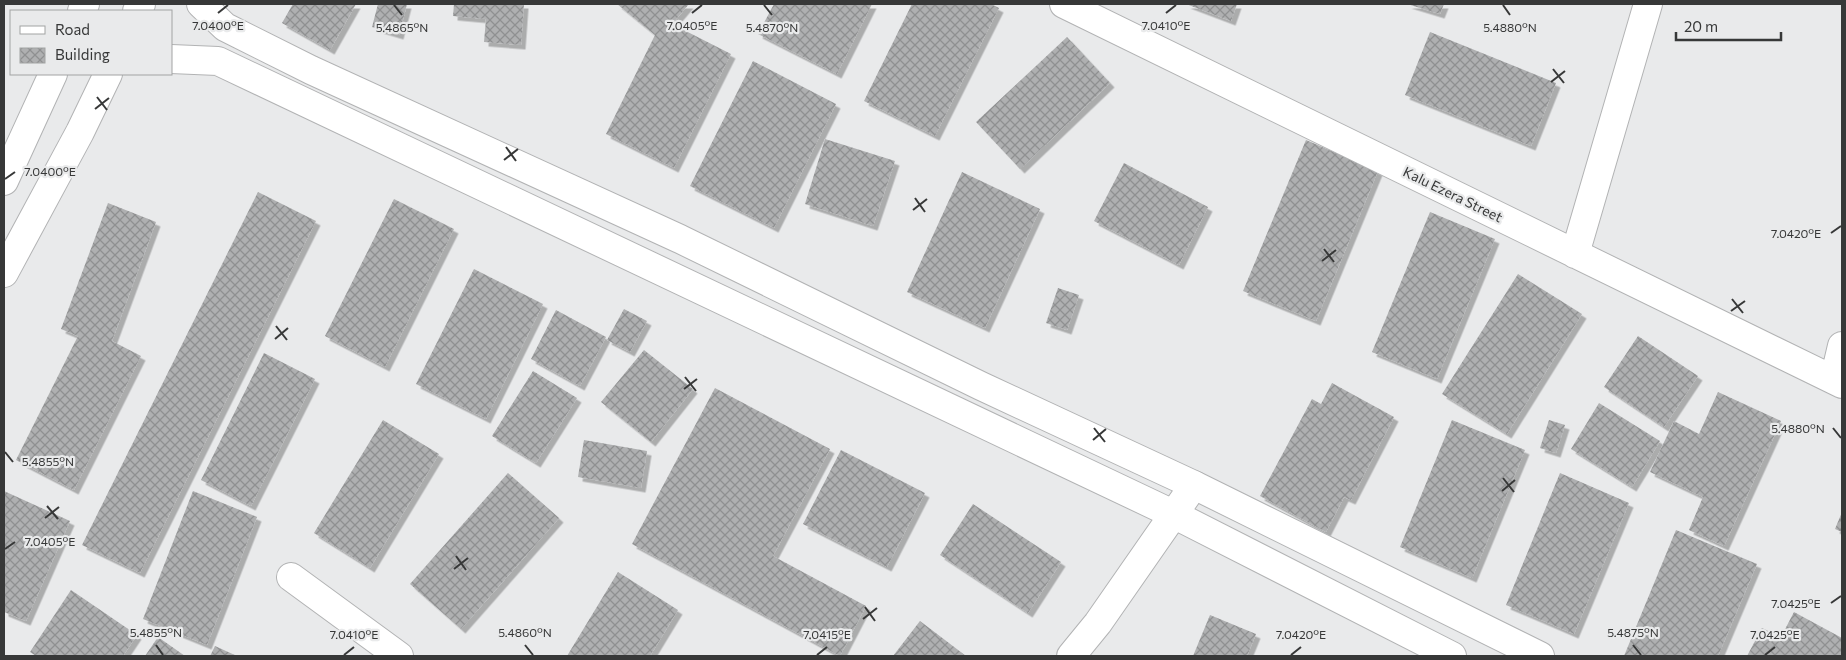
<svg xmlns="http://www.w3.org/2000/svg" width="1846" height="660" font-family="Commissioner,sans-serif">
	<style>
		.building { fill: url(#building-cross-hatch); filter: url(#shadow) }
		.lines { fill: none; stroke-linecap: round; stroke-linejoin: round }
		.minor-casing { stroke: #b2b3b4; stroke-width: 30 }
		.major-casing { stroke: #b2b3b4; stroke-width: 30 }
		.minor { stroke: #fff; stroke-width: 28 }
		.major { stroke: #fff; stroke-width: 28 }
		.ticks { fill: none; stroke: #373838; stroke-width: 2 }
		.labels { text-anchor: middle; dominant-baseline: central; stroke-width: 4.5; stroke-linejoin: round; paint-order: stroke }
		.street-label { font-size: 14px; fill: #373838; stroke: #e9eaeb }
		.ticks-label { font-size: 12px; text-anchor: middle; fill: #373838; stroke: #e9eaeb; stroke-width: 4.5; stroke-linejoin: round; paint-order: stroke }
	</style>
	<defs>
		<pattern id="building-cross-hatch" width="8" height="8" patternUnits="userSpaceOnUse" patternTransform="scale(1.25)"><rect width="8" height="8" fill="#afb0b1"/><path d="M0 0l8 8M0 8l8-8" fill="none" stroke="#8f9091"/></pattern>
		<filter id="shadow"><feDropShadow dx="4.5" dy="4.5" stdDeviation="0" flood-color="#0004"/></filter>
	</defs>
	<rect width="100%" height="100%" fill="#e9eaeb"/>
	<path class="building" d="M 293,4 L 356,4 L 330,50 L 282,23 Z
		M 378,4 L 407,4 L 399,35 L 372,27 Z
		M 454,4 L 524,4 L 521,45 L 484,42 L 486,19 L 453,16 Z
		M 617,4 L 689,4 L 672,24 L 731,54 L 674,168 L 606,134 L 655,35 Z
		M 774,4 L 872,4 L 837,74 L 758,34 Z
		M 912,4 L 991,4 L 999,8 L 935,136 L 864,101 Z
		M 1186,4 L 1237,4 L 1231,21 Z
		M 1407,4 L 1444,4 L 1440,14 Z
		M 1430,32 L 1556,83 L 1531,146 L 1405,95 Z
		M 1067,37 L 1110,83 L 1020,169 L 976,122 Z
		M 753,61 L 836,104 L 774,228 L 690,186 Z
		M 825,139 L 895,161 L 873,226 L 805,204 Z
		M 1306,140 L 1378,171 L 1316,321 L 1243,291 Z
		M 1124,163 L 1208,207 L 1179,265 L 1094,221 Z
		M 962,172 L 1040,209 L 985,328 L 907,292 Z
		M 258,192 L 316,221 L 140,573 L 82,545 Z
		M 394,199 L 454,229 L 385,367 L 325,336 Z
		M 108,203 L 156,222 L 112,341 L 141,356 L 74,490 L 16,460 L 78,336 L 61,329 Z
		M 1430,212 L 1495,239 L 1437,379 L 1372,352 Z
		M 474,269 L 543,304 L 486,419 L 416,384 Z
		M 1518,274 L 1582,314 L 1507,434 L 1442,394 Z
		M 1058,288 L 1079,295 L 1067,330 L 1046,323 Z
		M 624,309 L 647,321 L 630,352 L 607,340 Z
		M 556,310 L 606,337 L 580,386 L 531,359 Z
		M 1638,336 L 1698,376 L 1664,427 L 1604,387 Z
		M 644,350 L 693,389 L 651,442 L 601,402 Z
		M 264,353 L 315,379 L 251,506 L 201,480 Z
		M 533,371 L 577,398 L 536,463 L 492,436 Z
		M 1332,383 L 1394,417 L 1351,500 L 1344,497 L 1326,532 L 1260,496 L 1312,399 L 1321,404 Z
		M 715,388 L 830,449 L 773,556 L 866,606 L 840,656 L 632,544 Z
		M 1718,392 L 1781,421 L 1724,546 L 1689,530 L 1703,497 L 1650,472 L 1674,421 L 1699,434 Z
		M 1599,403 L 1660,441 L 1632,487 L 1571,449 Z
		M 383,420 L 439,454 L 370,568 L 314,533 Z
		M 1452,420 L 1525,450 L 1472,578 L 1400,547 Z
		M 1549,420 L 1565,425 L 1556,453 L 1540,448 Z
		M 584,440 L 647,451 L 641,488 L 578,477 Z
		M 841,450 L 925,493 L 887,567 L 803,524 Z
		M 508,473 L 559,518 L 461,629 L 410,584 Z
		M 1560,473 L 1629,503 L 1574,634 L 1506,605 Z
		M 4,491 L 70,521 L 26,621 L 4,612 Z
		M 193,491 L 257,517 L 207,645 L 143,619 Z
		M 973,504 L 1061,562 L 1028,613 L 940,555 Z
		M 1842,512 L 1842,532 L 1835,529 Z
		M 1676,530 L 1757,564 L 1718,656 L 1624,656 Z
		M 618,572 L 678,610 L 650,656 L 567,656 Z
		M 71,590 L 137,635 L 123,656 L 36,656 L 30,652 Z
		M 1794,612 L 1842,638 L 1842,656 L 1747,656 L 1762,628 L 1781,637 Z
		M 1210,615 L 1256,634 L 1247,656 L 1193,656 Z
		M 920,621 L 966,656 L 893,656 Z
		M 158,637 L 185,656 L 145,656 Z
		M 215,646 L 237,656 L 210,656 Z"/>
	<g class="lines">
		<defs>
			<path id="minor" d="M 1064,4 L 1842,384
				M 1575,254 L 1648,4
				M 1834,380 L 1842,346
				M 291,577 L 399,656
				M 1071,656 L 1098,623 L 1194,485"/>
			<path id="major" d="M 201,4 L 225,27 L 311,70 L 680,239 L 981,386 L 1194,485 L 1540,656
				M 82,11 L 85,4
				M 137,11 L 141,4
				M 171,59 L 218,61 L 1173,514 L 1452,656
				M 4,181 L 53,74
				M 4,273 L 80,132 L 108,74"/>
		</defs>
		<use href="#minor" class="minor-casing"/>
		<use href="#major" class="major-casing"/>
		<use href="#minor" class="minor"/>
		<use href="#major" class="major"/>
	</g>
	<path class="ticks" d="M 394,5 L 402,15M 764,5 L 772,15M 1503,5 L 1510,15M 218,13 L 228,5M 692,13 L 702,5M 1166,13 L 1176,5M 1553,69 L 1564,83M 1551,82 L 1565,71M 97,97 L 107,110M 95,109 L 109,98M 506,147 L 516,161M 504,160 L 518,149M 5,179 L 15,172M 915,198 L 925,212M 913,210 L 927,199M 1831,233 L 1841,226M 1324,249 L 1334,262M 1322,261 L 1336,250M 1732,299 L 1743,313M 1731,311 L 1745,301M 276,326 L 287,340M 275,339 L 288,328M 685,377 L 696,391M 684,389 L 697,379M 1094,428 L 1105,442M 1833,428 L 1841,438M 1093,440 L 1106,429M 5,452 L 13,462M 1503,478 L 1514,492M 1502,491 L 1515,480M 47,506 L 58,519M 45,518 L 59,507M 5,549 L 15,542M 456,556 L 466,570M 454,569 L 468,558M 1831,603 L 1841,596M 865,607 L 875,621M 863,619 L 877,608M 156,645 L 163,655M 525,645 L 533,655M 1633,645 L 1641,655M 344,655 L 354,647M 817,655 L 827,647M 1291,655 L 1301,647M 1765,655 L 1775,647"/>
	<g class="labels">
		<g class="street-label">
			<text transform="translate(1453 194) rotate(26)">Kalu Ezera Street</text>
		</g>
	</g>
	<g class="ticks-label">
		<text x="218" y="30">7.0400°E</text>
		<text x="692" y="30">7.0405°E</text>
		<text x="1166" y="30">7.0410°E</text>
		<text x="772" y="32">5.4870°N</text>
		<text x="1510" y="32">5.4880°N</text>
		<text x="402" y="32">5.4865°N</text>
		<text x="50" y="176">7.0400°E</text>
		<text x="1796" y="238">7.0420°E</text>
		<text x="1798" y="433">5.4880°N</text>
		<text x="48" y="466">5.4855°N</text>
		<text x="50" y="546">7.0405°E</text>
		<text x="1796" y="608">7.0425°E</text>
		<text x="156" y="637">5.4855°N</text>
		<text x="525" y="637">5.4860°N</text>
		<text x="1633" y="637">5.4875°N</text>
		<text x="354" y="639">7.0410°E</text>
		<text x="827" y="639">7.0415°E</text>
		<text x="1301" y="639">7.0420°E</text>
		<text x="1775" y="639">7.0425°E</text>
	</g>
	<rect width="1846" height="660" fill="none" stroke="#373838" stroke-width="10"/>
	<rect x="10" y="10" width="162" height="65" fill="#e9eaeb" stroke="#a2a3a3"/>
	<rect x="20" y="26" width="25" height="8" fill="#ffffff" stroke="#a2a3a3"/>
	<text x="55" y="35" font-size="15" fill="#373838">Road</text>
	<rect x="20" y="48" width="25" height="15" fill="url(#building-cross-hatch)" stroke="#a2a3a3"/>
	<text x="55" y="60" font-size="15" fill="#373838">Building</text>
	<path d="M1676 32v8h105v-8" fill="none" stroke="#373838" stroke-width="2.5"/>
	<text x="1684" y="32" font-size="15" fill="#373838" stroke="#e9eaeb" stroke-width="4" paint-order="stroke">20 m</text>
</svg>
